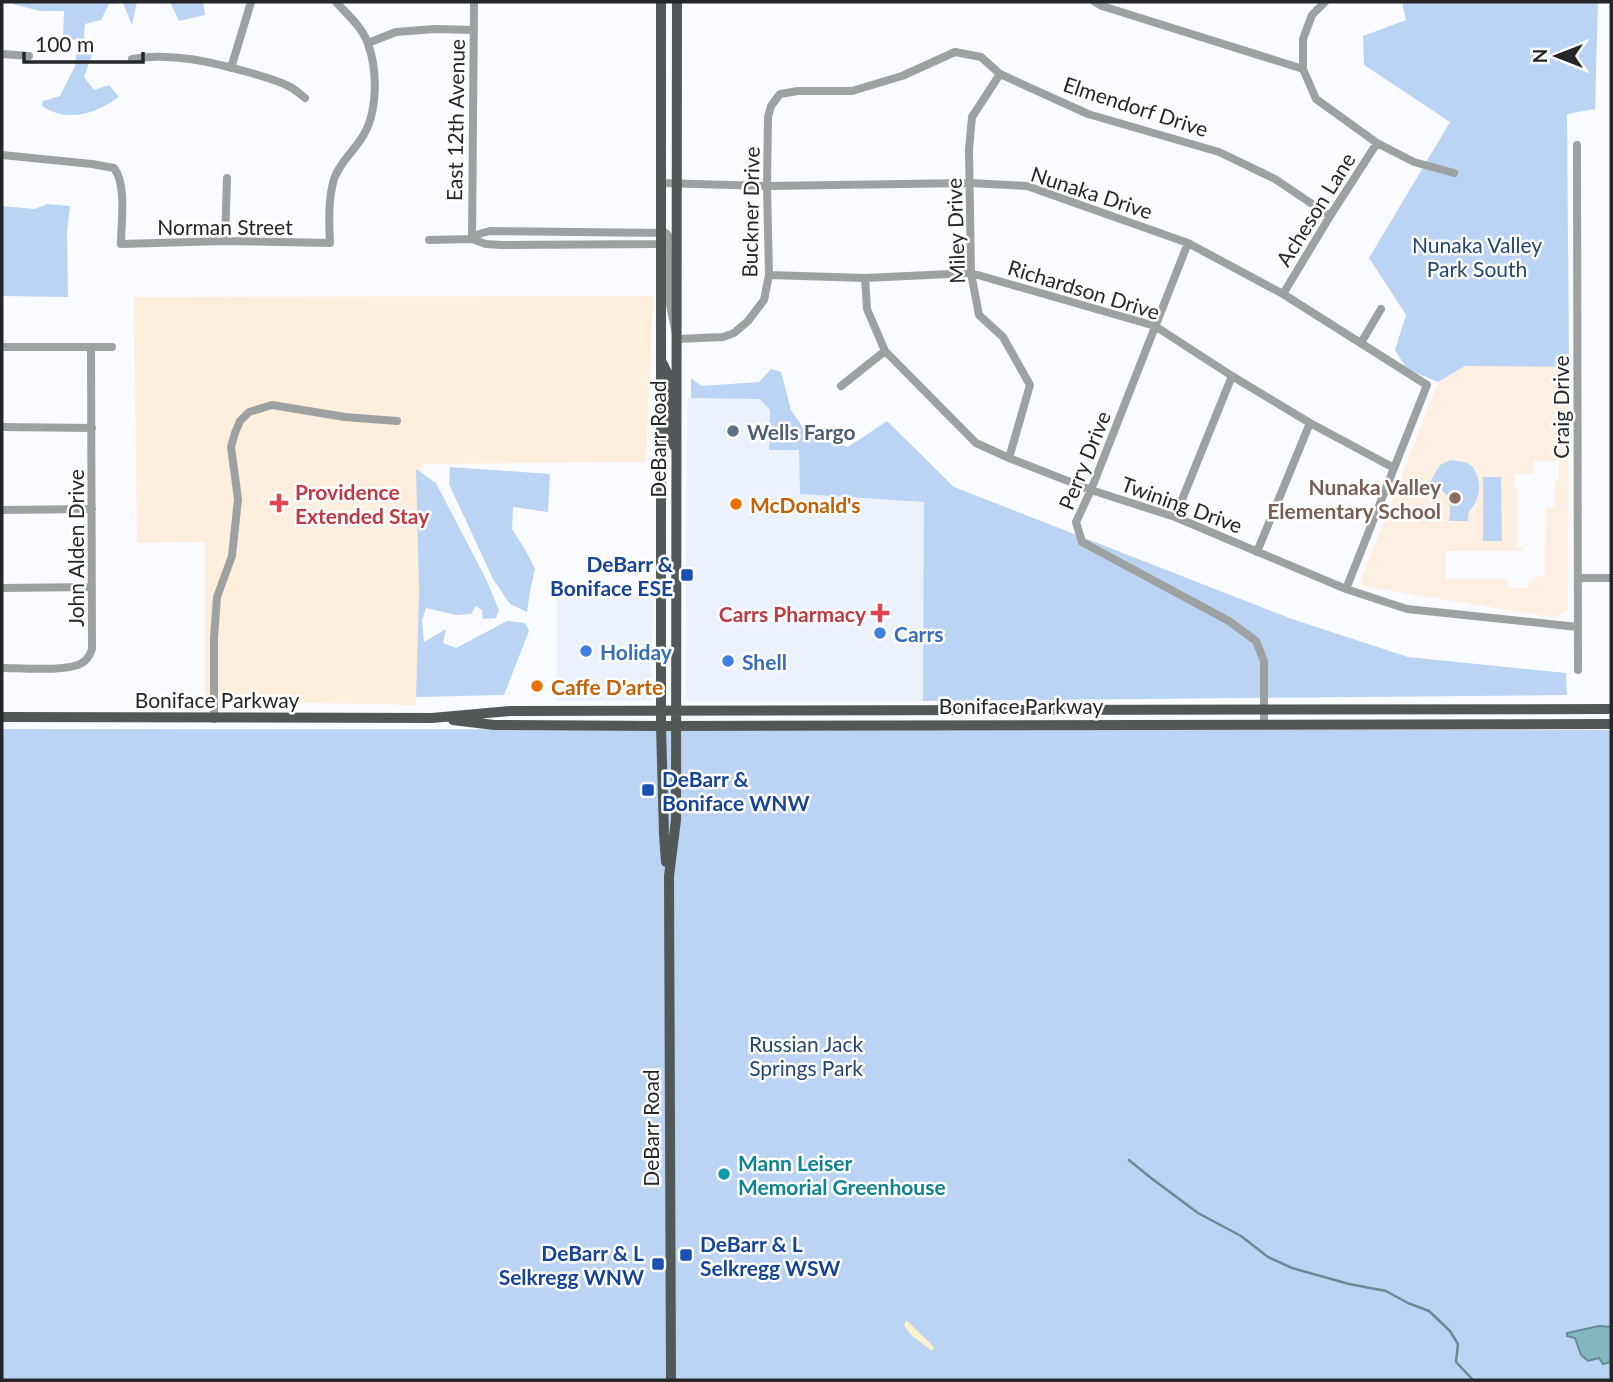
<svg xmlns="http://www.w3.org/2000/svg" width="1613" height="1382" font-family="Lato,sans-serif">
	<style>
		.built { fill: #ebf2fd }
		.education { fill: #fdefe1; fill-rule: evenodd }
		.medical { fill: #feefdc }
		.green { fill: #bbd4f4 }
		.sand { fill: #fcf2cc }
		.water { fill: #83b7c2; stroke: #668c94; stroke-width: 2 }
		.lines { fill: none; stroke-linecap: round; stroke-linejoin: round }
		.stream { stroke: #668c94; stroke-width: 2.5 }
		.minor { stroke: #9da1a1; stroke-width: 8 }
		.major { stroke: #515857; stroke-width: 10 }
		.service-dot { fill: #5c6f8a; stroke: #fff; stroke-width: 2.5 }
		.education-dot { fill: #8d6e63; stroke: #fff; stroke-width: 2.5 }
		.health-dot { fill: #e0444e; stroke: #fff; stroke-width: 2.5 }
		.food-dot { fill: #e8710a; stroke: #fff; stroke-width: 2.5 }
		.transit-dot { fill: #1a4fb4; stroke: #fff; stroke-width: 2.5 }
		.shop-dot { fill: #3f7fe0; stroke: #fff; stroke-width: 2.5 }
		.culture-dot { fill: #0f9aa8; stroke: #fff; stroke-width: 2.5 }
		.labels { text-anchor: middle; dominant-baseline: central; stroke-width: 5; stroke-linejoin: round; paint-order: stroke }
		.street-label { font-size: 21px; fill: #242629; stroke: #fff }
		.park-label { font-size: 21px; fill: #224673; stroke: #fff }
		.service-label { font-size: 21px; font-weight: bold; fill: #4e5e75; stroke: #fff; text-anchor: start }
		.education-label { font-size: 21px; font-weight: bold; fill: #785e54; stroke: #fff; text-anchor: end }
		.health-label { font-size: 21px; font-weight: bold; fill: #be3a42; stroke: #fff; text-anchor: start }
		.food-label { font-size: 21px; font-weight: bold; fill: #c56008; stroke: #fff; text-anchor: start }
		.transit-label { font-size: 21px; font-weight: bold; fill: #164399; stroke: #fff; text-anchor: end }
		.shop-label { font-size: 21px; font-weight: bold; fill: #366cbe; stroke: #fff; text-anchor: start }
		.culture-label { font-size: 21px; font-weight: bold; fill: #0d838f; stroke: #fff; text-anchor: start }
	</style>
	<rect width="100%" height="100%" fill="#f9fbfe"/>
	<path class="built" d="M 687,398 L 760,398 L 770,410 L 799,449 L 801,494 L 925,502 L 923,701 L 686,701 Z
		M 557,595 L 653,595 L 651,701 L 556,701 Z"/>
	<path class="education" d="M 1465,366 L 1565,367 L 1569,369 L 1568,609 L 1556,618 L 1362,586 L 1361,580 L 1438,382 ZM 1534,461 L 1559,461 L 1559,481 L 1555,481 L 1555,507 L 1546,508 L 1545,575 L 1540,575 L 1528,584 L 1527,588 L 1508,588 L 1507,579 L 1446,579 L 1446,551 L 1523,551 L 1523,547 L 1517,547 L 1517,488 L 1514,488 L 1515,474 L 1533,474 Z"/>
	<path class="medical" d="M 653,296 L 646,462 L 422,464 L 416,705 L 205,701 L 205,542 L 137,543 L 134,297 Z"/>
	<path class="green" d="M 13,2 L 137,2 L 132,25 L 123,3 L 109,4 L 101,20 L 85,24 L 84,37 L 92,55 L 84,77 L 94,90 L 109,85 L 119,97 C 95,114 68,123 42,106 L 43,101 L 60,96 L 75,66 L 77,40 L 63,38 L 64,11 L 40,11 L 13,4 Z
		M 170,2 L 203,2 L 205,15 L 179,21 Z
		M 1402,2 L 1598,2 L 1595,109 L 1567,114 L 1569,369 L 1565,367 L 1465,366 L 1438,382 L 1407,369 L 1395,350 L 1406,315 L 1369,258 L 1450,122 L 1364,65 L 1363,36 L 1406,20 Z
		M 47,204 L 70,206 L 67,231 L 68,297 L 2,296 L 2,206 L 35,209 Z
		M 771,369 L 781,372 L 791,410 L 806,432 L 848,447 L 887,421 L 954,487 L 1292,619 L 1408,657 L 1566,673 L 1567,695 L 923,701 L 924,502 L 800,494 L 799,450 L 769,450 L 770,410 L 760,399 L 691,398 L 691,378 L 701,386 L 759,382 Z
		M 1450,460 C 1455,461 1462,461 1467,463 C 1479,468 1482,490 1476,501 C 1471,512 1468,506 1468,521 L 1449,521 C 1452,501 1449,492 1430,482 L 1440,465 Z
		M 450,467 L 550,474 L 548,512 L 513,507 L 512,529 L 526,551 L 535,569 L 530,591 L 527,612 L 510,604 L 493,579 L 449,484 Z
		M 416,469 L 436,483 L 486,579 L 499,610 L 496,618 L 483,619 L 482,610 L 476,606 L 471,614 L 456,615 L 426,608 L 422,620 L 424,642 L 446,629 L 443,643 L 456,648 L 507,621 L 525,623 L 529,631 L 504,695 L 416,697 L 419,592 Z
		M 1483,477 L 1501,477 L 1502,541 L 1483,541 Z
		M 2,729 L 1611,730 L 1611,1380 L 2,1380 Z"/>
	<path class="sand" d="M 906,1320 L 934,1347 L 932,1351 L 910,1334 L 904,1325 Z"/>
	<path class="water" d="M 1599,1326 L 1611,1327 L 1611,1362 L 1603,1364 L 1599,1358 L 1588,1361 L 1581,1355 L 1575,1338 L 1567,1336 L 1567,1333 Z"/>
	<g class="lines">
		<path class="stream" d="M 1129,1160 L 1151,1178 L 1198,1213 L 1241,1236 L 1268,1257 L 1292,1268 L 1349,1284 L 1386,1291 L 1408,1303 L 1429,1311 L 1450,1331 L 1458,1344 L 1456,1362 L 1473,1380"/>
		<path class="minor" d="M 1095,2 L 1102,6 L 1303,69
			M 1325,2 L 1312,15 L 1303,39 L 1303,69 L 1316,99 L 1377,143 L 1414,162 L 1454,173
			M 368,43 L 396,32 L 435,29 L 474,30
			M 2,54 L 29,56
			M 132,59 C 172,52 212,62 251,73 C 265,77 280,81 292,88 C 297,91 301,95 305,98
			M 231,68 L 251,2
			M 1000,74 L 972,117 L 969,149 L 971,273 L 979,315 L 1003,337 L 1030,385 L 1009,458
			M 1577,145 L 1578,670
			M 2,155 L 92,164 L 114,168 C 127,185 121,222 121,244 L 225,241 L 330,243 C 329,222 328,200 334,179 C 340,162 352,153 361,139 C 378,115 378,71 368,44 C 363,28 347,14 336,2
			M 662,183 L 767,186 L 970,183 L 1027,186 L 1188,243 L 1283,294 L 1427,385 L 1346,589
			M 472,239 L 479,234 L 490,231 L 666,233 L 669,237 L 670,241 L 670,305 L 677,339 L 723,337 L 734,333 L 748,321 L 764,300 L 769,275 L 767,186 L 768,117 L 771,106 L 780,94 L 798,91 L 852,91 L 902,76 L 955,52 L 981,57 L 1000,74 L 1088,114 L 1219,152 L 1275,179 L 1330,216
			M 472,239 L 474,2
			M 429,240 L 472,239 L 486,244 L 501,245 L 656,244 L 666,241
			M 225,241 L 227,178
			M 1188,243 L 1091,490 L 1076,522 L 1082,542 L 1229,621 L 1256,641 L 1264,661 L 1264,724
			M 769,275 L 865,278 L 971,273 L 1155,326 L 1232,376 L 1310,423 L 1394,468
			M 865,278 L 867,309 L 885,351 L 976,443 L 1009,458 L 1091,490 L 1175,517 L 1346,589 L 1407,609 L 1578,627
			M 1283,294 L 1330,216 L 1377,143
			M 1361,343 L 1381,309
			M 2,347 L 112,347
			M 841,386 L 885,351
			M 2,427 L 92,428
			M 2,510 L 92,509
			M 1175,517 L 1232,376
			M 1257,552 L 1310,423
			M 1578,578 L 1611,578
			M 2,588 L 91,587
			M 2,668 C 20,668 68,672 82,663 C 87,660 90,655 92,649 L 91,347
			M 214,719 L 214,638 L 217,597 L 232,556 L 238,499 L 231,447 L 235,433 L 240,421 L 249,412 L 272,405 L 345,417 L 397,421"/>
		<path class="major" d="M 661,2 L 661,726 L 664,834 L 666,862
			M 663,364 L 670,379 L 669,435 L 675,447
			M 2,717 L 432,718 L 510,711 L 1611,709
			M 453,720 L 494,725 L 661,726 L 1611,724
			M 671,1380 L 669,876 L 676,820 L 677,2"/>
	</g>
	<circle class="service-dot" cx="733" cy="431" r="7"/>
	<circle class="education-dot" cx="1455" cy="498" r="7"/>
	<g class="health-dot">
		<path d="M275.5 492.5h7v7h7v7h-7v7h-7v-7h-7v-7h7z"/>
		<path d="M876.5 602.5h7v7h7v7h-7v7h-7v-7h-7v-7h7z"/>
	</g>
	<g class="food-dot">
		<circle cx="736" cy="504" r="7"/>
		<circle cx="537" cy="686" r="7"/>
	</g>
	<g class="transit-dot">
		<rect x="680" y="568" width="14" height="14" rx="3.5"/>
		<rect x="641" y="783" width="14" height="14" rx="3.5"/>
		<rect x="679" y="1248" width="14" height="14" rx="3.5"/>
		<rect x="651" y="1257" width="14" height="14" rx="3.5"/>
	</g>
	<g class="shop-dot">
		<circle cx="880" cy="633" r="7"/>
		<circle cx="586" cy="651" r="7"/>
		<circle cx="728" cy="661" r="7"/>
	</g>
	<circle class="culture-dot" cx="724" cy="1174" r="7"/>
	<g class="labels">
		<g class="street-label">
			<text transform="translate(1136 106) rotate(18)">Elmendorf Drive</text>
			<text transform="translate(455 120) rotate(-89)">East 12th Avenue</text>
			<text transform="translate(1092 192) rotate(18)">Nunaka Drive</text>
			<text transform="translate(1315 209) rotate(-58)">Acheson Lane</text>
			<text transform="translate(750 212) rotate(-89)">Buckner Drive</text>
			<text x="225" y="226">Norman Street</text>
			<text transform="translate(955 231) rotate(-92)">Miley Drive</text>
			<text transform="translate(1084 289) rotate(17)">Richardson Drive</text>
			<text transform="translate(1560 407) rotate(-90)">Craig Drive</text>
			<text transform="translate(657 439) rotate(-90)">DeBarr Road</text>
			<text transform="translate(1084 460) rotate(-68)">Perry Drive</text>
			<text transform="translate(1182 504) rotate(20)">Twining Drive</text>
			<text transform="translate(75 548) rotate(-90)">John Alden Drive</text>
			<text x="217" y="699">Boniface Parkway</text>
			<text x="1021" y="705">Boniface Parkway</text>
			<text transform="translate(650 1128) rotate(-90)">DeBarr Road</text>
		</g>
		<g class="park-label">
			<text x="1477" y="244">Nunaka Valley<tspan x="1477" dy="24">Park South</tspan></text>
			<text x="806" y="1043">Russian Jack<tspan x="806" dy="24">Springs Park</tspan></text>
		</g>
		<g class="service-label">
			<text x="747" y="431">Wells Fargo</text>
		</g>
		<g class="education-label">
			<text x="1441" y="486">Nunaka Valley<tspan x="1441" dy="24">Elementary School</tspan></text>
		</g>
		<g class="health-label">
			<text x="295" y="491">Providence<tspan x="295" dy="24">Extended Stay</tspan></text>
			<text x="866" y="613" text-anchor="end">Carrs Pharmacy</text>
		</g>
		<g class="food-label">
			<text x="750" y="504">McDonald's</text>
			<text x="551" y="686">Caffe D'arte</text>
		</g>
		<g class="transit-label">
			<text x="673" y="563">DeBarr &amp;<tspan x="673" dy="24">Boniface ESE</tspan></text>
			<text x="662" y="778" text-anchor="start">DeBarr &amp;<tspan x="662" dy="24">Boniface WNW</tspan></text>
			<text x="700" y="1243" text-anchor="start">DeBarr &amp; L<tspan x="700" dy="24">Selkregg WSW</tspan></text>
			<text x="644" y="1252">DeBarr &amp; L<tspan x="644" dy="24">Selkregg WNW</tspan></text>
		</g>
		<g class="shop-label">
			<text x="894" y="633">Carrs</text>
			<text x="600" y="651">Holiday</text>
			<text x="742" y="661">Shell</text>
		</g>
		<g class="culture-label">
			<text x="738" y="1162">Mann Leiser<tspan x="738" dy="24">Memorial Greenhouse</tspan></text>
		</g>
	</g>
	<rect width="1613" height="1382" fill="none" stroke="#242629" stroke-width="7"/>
	<g transform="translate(1557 56) rotate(270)" stroke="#ffffff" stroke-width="5" paint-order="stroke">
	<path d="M0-5L12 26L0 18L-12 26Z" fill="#242629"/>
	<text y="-10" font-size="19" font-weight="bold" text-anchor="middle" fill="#242629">N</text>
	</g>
	<path d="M24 52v10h119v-10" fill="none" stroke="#242629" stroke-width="3.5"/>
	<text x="35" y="52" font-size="21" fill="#242629" stroke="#ffffff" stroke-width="5" paint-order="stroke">100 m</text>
</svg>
